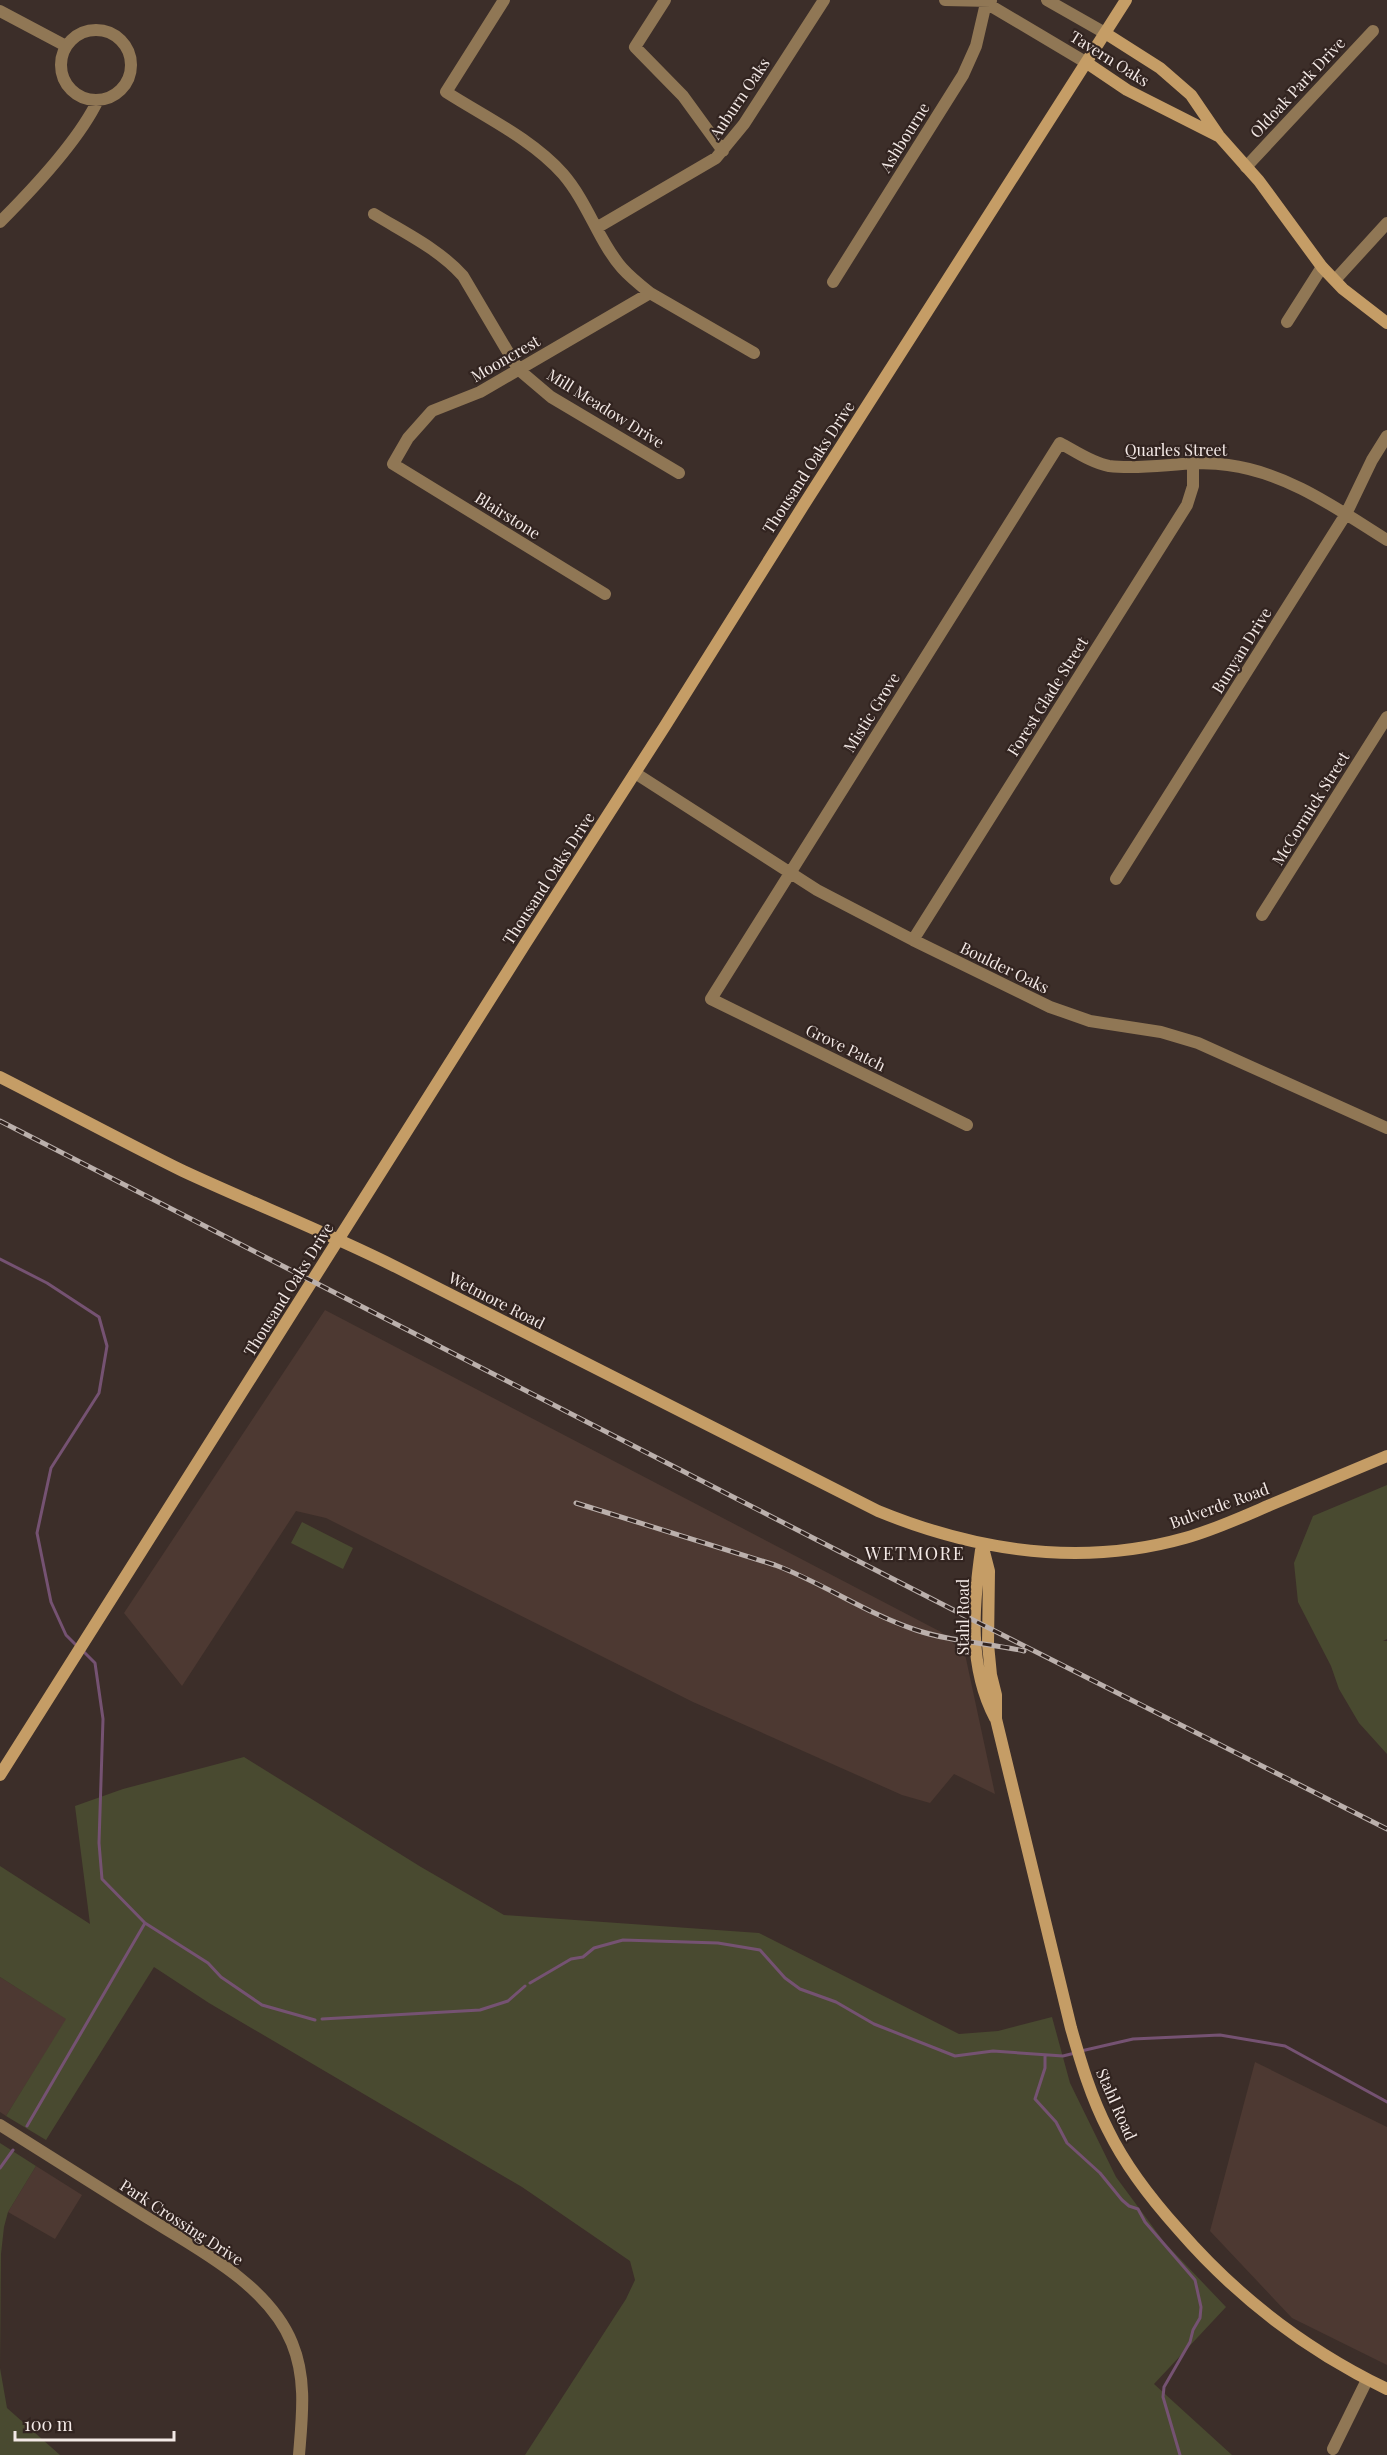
<svg xmlns="http://www.w3.org/2000/svg" width="1387" height="2455" font-family="'Playfair Display',serif">
	<style>
		.built { fill: #4d3932 }
		.green { fill: #494a30 }
		.lines { fill: none; stroke-linecap: round; stroke-linejoin: round }
		.stream { stroke: #755272; stroke-width: 3 }
		.street { stroke: #907755; stroke-width: 12 }
		.secondary { stroke: #c59d66; stroke-width: 12 }
		.rail-casing { stroke: #bbb0ac; stroke-width: 5 }
		.rail { stroke: #322420; stroke-width: 3; stroke-dasharray: 9; stroke-linecap: butt }
		.labels { text-anchor: middle; dominant-baseline: central; stroke-width: 4.5; stroke-linejoin: round; paint-order: stroke }
		.street-label { font-size: 16px; fill: #f3e9e6; stroke: #322420 }
		.neighbourhood-label { font-size: 18px; letter-spacing: 1.5px; fill: #f3e9e6; stroke: #322420 }
	</style>
	<rect width="100%" height="100%" fill="#3c2e29"/>
	<path class="built" d="M 325,1310 L 941,1632 L 965,1654 L 995,1794 L 954,1774 L 930,1803 L 902,1795 L 693,1702 L 326,1518 L 296,1511 L 182,1686 L 124,1613 Z
		M 0,1977 L 67,2019 L 6,2116 L 0,2112 Z
		M 1255,2062 L 1387,2127 L 1387,2365 L 1292,2318 L 1210,2231 Z
		M 36,2166 L 82,2195 L 55,2239 L 8,2212 Z"/>
	<path class="green" d="M 1387,1485 L 1387,1639 L 1383,1641 L 1387,1641 L 1387,1754 L 1359,1723 L 1339,1689 L 1331,1666 L 1298,1602 L 1294,1563 L 1313,1516 Z
		M 302,1522 L 353,1548 L 343,1569 L 291,1543 Z
		M 244,1757 L 421,1867 L 504,1915 L 759,1933 L 959,2034 L 998,2031 L 1052,2017 L 1070,2083 L 1116,2177 L 1164,2242 L 1226,2307 L 1154,2384 L 1232,2455 L 525,2455 L 626,2299 L 635,2280 L 630,2261 L 522,2187 L 209,2003 L 154,1967 L 46,2140 L 6,2116 L 66,2019 L 0,1977 L 0,1866 L 90,1924 L 75,1806 L 123,1789 Z
		M 0,2143 L 36,2166 L 8,2212 L 4,2227 L 1,2254 L 0,2368 L 7,2408 L 60,2455 L 0,2455 Z"/>
	<g class="lines">
		<path class="stream" d="M 0,1259 L 47,1283 L 99,1317 L 107,1346 L 99,1393 L 51,1468 L 37,1533 L 51,1602 L 66,1635 L 78,1647
			M 83,1651 L 95,1663 L 103,1719 L 99,1843 L 102,1879 L 145,1923 L 208,1963 L 221,1977 L 262,2005 L 315,2020
			M 530,1983 L 571,1959 L 583,1957 L 594,1948 L 623,1940 L 718,1943 L 760,1950 L 785,1978 L 800,1989 L 836,2002 L 874,2024 L 955,2056 L 993,2051 L 1063,2056 L 1075,2053
			M 322,2019 L 480,2010 L 508,2001 L 525,1986
			M 1081,2051 L 1133,2039 L 1220,2035 L 1285,2046 L 1387,2102
			M 1045,2055 L 1045,2068 L 1035,2099 L 1056,2122 L 1067,2143 L 1100,2173 L 1122,2200 L 1129,2206 L 1138,2209 L 1145,2222 L 1195,2280 L 1201,2307 L 1200,2318 L 1193,2330 L 1190,2342 L 1164,2387 L 1163,2397 L 1180,2455
			M 27,2126 L 145,1923
			M 0,2168 L 13,2150"/>
		<path class="street" d="M 504,0 L 446,92 C 485,117 532,139 563,174 C 588,203 599,242 622,268 C 630,277 640,285 650,293 L 754,353
			M 665,0 L 635,47 L 683,96 L 723,151
			M 945,0 L 991,1
			M 1047,0 L 1105,33
			M 986,3 L 1087,63
			M 0,11 L 66,46
			M61 65a35 35 0 1 1 70 0a35 35 0 1 1-70 0Z
			M 1246,167 L 1373,31
			M 374,214 C 405,233 439,249 463,276 L 518,369 L 551,397 L 679,473
			M 0,222 C 32,190 79,140 98,100
			M 598,227 L 716,158 L 744,124 L 824,0
			M 1335,280 L 1387,223
			M 833,282 L 963,75 L 976,46 L 986,3
			M 1287,322 L 1322,267
			M 605,594 L 393,464 L 408,438 L 432,411 L 480,392 L 650,293
			M 635,773 L 817,890 L 913,940 L 1050,1007 L 1090,1021 L 1161,1032 L 1198,1043 L 1387,1128
			M 1116,879 L 1346,514 L 1372,460 L 1387,436
			M 1262,915 L 1387,717
			M 913,940 L 1187,505 L 1193,486 L 1193,464
			M 967,1125 L 711,999 L 1060,443 C 1075,451 1092,463 1109,466 C 1149,471 1189,459 1228,465 C 1288,473 1336,508 1387,540
			M 0,2125 C 45,2153 90,2182 135,2210 C 188,2244 267,2281 292,2343 C 307,2379 302,2417 299,2455
			M 1333,2449 L 1367,2380"/>
		<path class="secondary" d="M 1105,33 L 1160,68 L 1191,95 L 1219,136 L 1259,181 L 1322,267 L 1343,289 L 1387,323
			M 1087,63 L 1127,90 L 1218,136
			M 0,1077 C 61,1108 122,1141 183,1171 C 254,1204 326,1232 396,1267 L 878,1511 C 976,1551 1082,1567 1185,1538 C 1214,1530 1242,1517 1270,1505 C 1309,1489 1348,1472 1387,1456
			M 982,1544 L 989,1571 L 988,1644 L 991,1675 L 996,1695 L 996,1719 L 1071,2028 C 1081,2063 1091,2097 1108,2130 C 1126,2167 1152,2200 1179,2230 C 1238,2298 1306,2350 1387,2389
			M 981,1550 C 973,1606 968,1667 995,1718
			M 0,1775 L 525,944 L 665,726 L 803,506 L 1126,0"/>
		<defs>
			<path id="rail" d="M 0,1121 L 975,1621 L 1387,1829
				M 576,1503 L 775,1565 C 823,1583 867,1614 916,1630 C 951,1642 989,1643 1024,1651"/>
		</defs>
		<use href="#rail" class="rail-casing"/>
		<use href="#rail" class="rail"/>
	</g>
	<g class="labels">
		<g class="street-label">
			<text transform="translate(1110 58) rotate(32)">Tavern Oaks</text>
			<text transform="translate(1297 87) rotate(-47)">Oldoak Park Drive</text>
			<text transform="translate(739 98) rotate(-56)">Auburn Oaks</text>
			<text transform="translate(904 137) rotate(-58)">Ashbourne</text>
			<text transform="translate(505 358) rotate(-30)">Mooncrest</text>
			<text transform="translate(606 408) rotate(32)">Mill Meadow Drive</text>
			<text x="1176" y="449">Quarles Street</text>
			<text transform="translate(808 467) rotate(-57)">Thousand Oaks Drive</text>
			<text transform="translate(508 515) rotate(32)">Blairstone</text>
			<text transform="translate(1241 650) rotate(-58)">Bunyan Drive</text>
			<text transform="translate(1047 696) rotate(-58)">Forest Glade Street</text>
			<text transform="translate(871 712) rotate(-58)">Mistic Grove</text>
			<text transform="translate(1310 808) rotate(-58)">McCormick Street</text>
			<text transform="translate(548 878) rotate(-57)">Thousand Oaks Drive</text>
			<text transform="translate(1005 967) rotate(26)">Boulder Oaks</text>
			<text transform="translate(846 1047) rotate(26)">Grove Patch</text>
			<text transform="translate(288 1289) rotate(-58)">Thousand Oaks Drive</text>
			<text transform="translate(497 1300) rotate(27)">Wetmore Road</text>
			<text transform="translate(1219 1505) rotate(-20)">Bulverde Road</text>
			<text transform="translate(962 1617) rotate(-90)">Stahl Road</text>
			<text transform="translate(1117 2104) rotate(66)">Stahl Road</text>
			<text transform="translate(182 2222) rotate(33)">Park Crossing Drive</text>
		</g>
		<g class="neighbourhood-label">
			<text x="915" y="1553">WETMORE</text>
		</g>
	</g>
	<path d="M15 2431v9h159v-9" fill="none" stroke="#f3e9e6" stroke-width="3"/>
	<text x="24" y="2431" font-size="18" fill="#f3e9e6" stroke="#322420" stroke-width="4.5" paint-order="stroke">100 m</text>
</svg>
